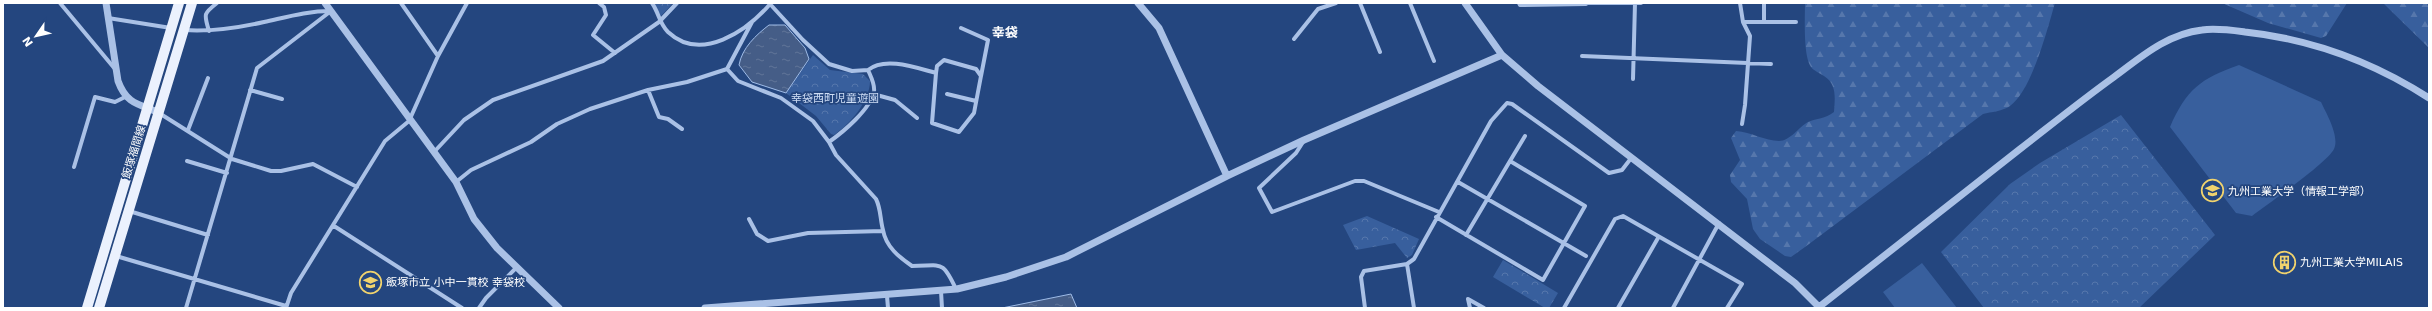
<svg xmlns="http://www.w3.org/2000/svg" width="2432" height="311" font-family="'DejaVu Sans','Noto Sans JP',sans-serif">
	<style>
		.grass { fill: #385f9d }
		.forest { fill: url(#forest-firs) }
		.park { fill: url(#park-crowns) }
		.water { fill: url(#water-ripples); stroke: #9ebbe7 }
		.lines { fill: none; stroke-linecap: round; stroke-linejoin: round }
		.minor { stroke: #aac1e6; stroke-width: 4 }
		.tertiary { stroke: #aac1e6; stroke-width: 7 }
		.primary { stroke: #ebf1fd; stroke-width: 10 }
		.labels { text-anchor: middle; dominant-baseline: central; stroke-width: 3.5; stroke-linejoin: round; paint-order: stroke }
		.park-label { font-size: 11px; fill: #cdddf5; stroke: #24467f }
		.street-label { font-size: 11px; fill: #fff; stroke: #24467f }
		.poi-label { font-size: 11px; fill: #fff; stroke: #24467f; text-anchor: start }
		.quarter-label { font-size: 13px; font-weight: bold; fill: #fff; stroke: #24467f }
	</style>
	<defs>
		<pattern id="forest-firs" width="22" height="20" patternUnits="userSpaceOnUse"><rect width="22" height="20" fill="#385f9d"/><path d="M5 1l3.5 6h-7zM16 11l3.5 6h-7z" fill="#5677ac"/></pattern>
		<pattern id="park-crowns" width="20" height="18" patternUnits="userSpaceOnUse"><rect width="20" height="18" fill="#385f9d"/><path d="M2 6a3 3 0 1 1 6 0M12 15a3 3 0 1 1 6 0" fill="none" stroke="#5677ac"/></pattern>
		<pattern id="water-ripples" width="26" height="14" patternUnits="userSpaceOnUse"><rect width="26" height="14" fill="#455d87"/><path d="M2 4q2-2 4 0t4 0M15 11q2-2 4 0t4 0" fill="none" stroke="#617599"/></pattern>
	</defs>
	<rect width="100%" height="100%" fill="#24467f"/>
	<path class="grass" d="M 2239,65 L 2321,102 C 2326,113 2340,136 2334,149 C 2327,163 2268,204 2252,216 L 2236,213 L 2170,127 C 2186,90 2201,78 2239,65 Z
		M 1922,263 L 1957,308 L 1895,308 L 1883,292 Z"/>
	<path class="forest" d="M 1805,3 L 2055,3 C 2047,30 2032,90 2010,106 C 2003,111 1991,112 1983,114 L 1805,247 L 1791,257 L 1785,256 L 1760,239 L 1753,229 L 1747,199 L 1731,182 L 1730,175 L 1740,160 L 1731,138 L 1736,131 C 1751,132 1765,141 1779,141 C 1790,141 1799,127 1808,122 C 1817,118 1825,119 1834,112 C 1835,98 1837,84 1824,76 C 1820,73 1814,71 1811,67 C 1803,56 1805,17 1805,3 Z
		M 2222,3 L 2347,3 L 2326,36 L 2321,38 L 2268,23 Z
		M 2383,3 L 2429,3 L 2429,48 Z"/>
	<path class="park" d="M 655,3 L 673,3 L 660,17 Z
		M 813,55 L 830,70 L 863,74 L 870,81 C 870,101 850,124 834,135 L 831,134 L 816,116 L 786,93 Z
		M 2121,115 L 2215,235 L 2139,308 L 1984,308 L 1941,252 L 2010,184 L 2040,163 Z
		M 1367,216 L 1419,239 L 1412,255 L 1407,258 L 1395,243 L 1356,250 L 1343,225 Z
		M 1503,260 L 1558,293 L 1549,308 L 1545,308 L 1493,277 Z"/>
	<path class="water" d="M 769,25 L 785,25 L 805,48 L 809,59 L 786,93 L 752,82 L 739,65 C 742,48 756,35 769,25 Z
		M 1071,294 L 1077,308 L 1002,308 Z"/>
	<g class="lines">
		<path class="minor" d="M 60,3 L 115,69
			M 401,3 L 438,56
			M 599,3 L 604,7 L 606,15 L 593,35 L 615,53
			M 652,3 C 659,13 659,23 668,32 C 701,63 747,31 771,3
			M 1360,3 L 1380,52
			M 1410,3 L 1434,61
			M 1519,3 L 1520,5 L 1586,4
			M 1586,3 L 1641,3
			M 1740,3 L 1743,22 L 1750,36 L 1745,105 L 1742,124
			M 1764,3 L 1764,22
			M 770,4 L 803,40 L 829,64 L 852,71 L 868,70 C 885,56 917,68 936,73 L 937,66 L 944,60 L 976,69 L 981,76 L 974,113 L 959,132 L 932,123 L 936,73
			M 108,18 L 171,28
			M 1743,22 L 1796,22
			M 961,28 L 988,40 L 981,76
			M 184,30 C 211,32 237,28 264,22 C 287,17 307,11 331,11
			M 209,31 C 204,14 203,14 217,3
			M 1294,39 L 1318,9 L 1336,3
			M 1582,56 L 1771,64
			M 727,69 L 738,81 L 781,98 L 813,121 L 829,142 L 836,155 L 876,199 C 881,209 880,219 883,230 C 886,247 899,257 912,266 C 942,266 942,259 956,289
			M 1633,79 L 1635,3
			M 250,90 L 282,99
			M 648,90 L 659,117 L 668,119 L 682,129
			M 873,94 L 895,100 L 917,118
			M 947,94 L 976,101
			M 159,113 L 232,159 L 271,171 L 281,171 L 313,164 L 357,187
			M 188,130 L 208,78
			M 829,142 C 843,132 871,109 874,91 C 875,84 871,77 868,70
			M 1303,142 L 1296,153 L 1259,188 L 1272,212 L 1355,181 L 1364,181 L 1439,212
			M 434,152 L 464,120 L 493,100 L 603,61 L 659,22 L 677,3
			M 187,161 L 227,173
			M 1510,161 L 1525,136
			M 74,167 L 95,97 L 115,102 L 125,97
			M 456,182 L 471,170 L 531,142 L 557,124 L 590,109 L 648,90 L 687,82 L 727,69 L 752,22
			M 1458,182 L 1586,256
			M 129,211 L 208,235
			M 1436,217 L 1543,280 L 1585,206 L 1510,161 L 1466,235
			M 749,219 L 757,234 L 768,241 L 808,233 L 883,231
			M 334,226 L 462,308
			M 116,256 L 286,306
			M 1407,264 L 1414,308
			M 941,291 L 942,308
			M 887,296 L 888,308
			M 186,308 L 257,68 L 331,11
			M 286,308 L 291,293 L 385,141 L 409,121 L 438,56 L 467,3
			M 479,308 L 486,298 L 517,267
			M 1365,308 L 1361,277 L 1364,271 L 1407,264 L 1414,259 L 1491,121 L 1507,103 L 1512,104 L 1609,173 L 1622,170 L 1632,157
			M 1470,308 L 1468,299 L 1484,308
			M 1564,308 L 1615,219 L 1623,216 L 1742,284 L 1727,308
			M 1618,308 L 1658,238
			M 1673,308 L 1719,223"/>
		<path class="tertiary" d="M 106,3 L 118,81 C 126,103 137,104 158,112
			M 325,3 L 456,182 L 474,219 L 497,248 L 559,308
			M 1138,3 L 1159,28 L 1227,176
			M 1465,3 L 1502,55 L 1538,86 L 1795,283 L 1820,308
			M 1819,307 C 1886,255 1953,202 2020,149 C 2051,125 2082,100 2114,77 C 2141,57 2167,34 2202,30 C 2216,28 2230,30 2245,32 C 2311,39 2373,62 2429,98
			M 705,308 L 957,289 L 1006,277 L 1066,257 L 1227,176 L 1304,140 L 1502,55"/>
		<path class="primary" d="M 87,308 L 179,3
			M 99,308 L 192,3"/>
	</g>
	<defs>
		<symbol id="university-ring" viewBox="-11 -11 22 22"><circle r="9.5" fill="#24467f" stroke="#f1d36d" stroke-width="1.5"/><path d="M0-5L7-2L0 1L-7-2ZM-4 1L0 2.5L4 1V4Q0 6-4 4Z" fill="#f1d36d"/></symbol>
		<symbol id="building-ring" viewBox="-11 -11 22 22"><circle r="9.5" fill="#24467f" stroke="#f1d36d" stroke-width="1.5"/><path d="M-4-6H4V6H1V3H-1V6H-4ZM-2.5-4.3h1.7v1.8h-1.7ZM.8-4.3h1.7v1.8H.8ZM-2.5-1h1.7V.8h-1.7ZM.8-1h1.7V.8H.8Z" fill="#f1d36d"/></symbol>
		<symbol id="school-ring" viewBox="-11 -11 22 22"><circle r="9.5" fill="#24467f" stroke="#f1d36d" stroke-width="1.5"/><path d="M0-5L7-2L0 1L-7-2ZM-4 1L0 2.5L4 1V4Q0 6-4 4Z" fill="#f1d36d"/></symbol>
	</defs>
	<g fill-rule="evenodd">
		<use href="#university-ring" x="2200" y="178" width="25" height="25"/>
		<use href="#building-ring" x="2272" y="250" width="25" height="25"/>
		<use href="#school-ring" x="358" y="270" width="25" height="25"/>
	</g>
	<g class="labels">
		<g class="park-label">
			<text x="835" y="98">幸袋西町児童遊園</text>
		</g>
		<g class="street-label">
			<text transform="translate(134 152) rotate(-73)">飯塚福間線</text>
		</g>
		<g class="poi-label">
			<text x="2228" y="191">九州工業大学（情報工学部）</text>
			<text x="2300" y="262">九州工業大学MILAIS</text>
			<text x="386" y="282">飯塚市立 小中一貫校 幸袋校</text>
		</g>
		<g class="quarter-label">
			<text x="1005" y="32">幸袋</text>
		</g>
	</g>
	<rect width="2432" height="311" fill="none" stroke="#ffffff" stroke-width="8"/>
	<g transform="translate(36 36) rotate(236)" stroke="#24467f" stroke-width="3" paint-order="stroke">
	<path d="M0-3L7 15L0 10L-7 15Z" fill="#ffffff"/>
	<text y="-6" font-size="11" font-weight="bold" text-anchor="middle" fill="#ffffff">N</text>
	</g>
</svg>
